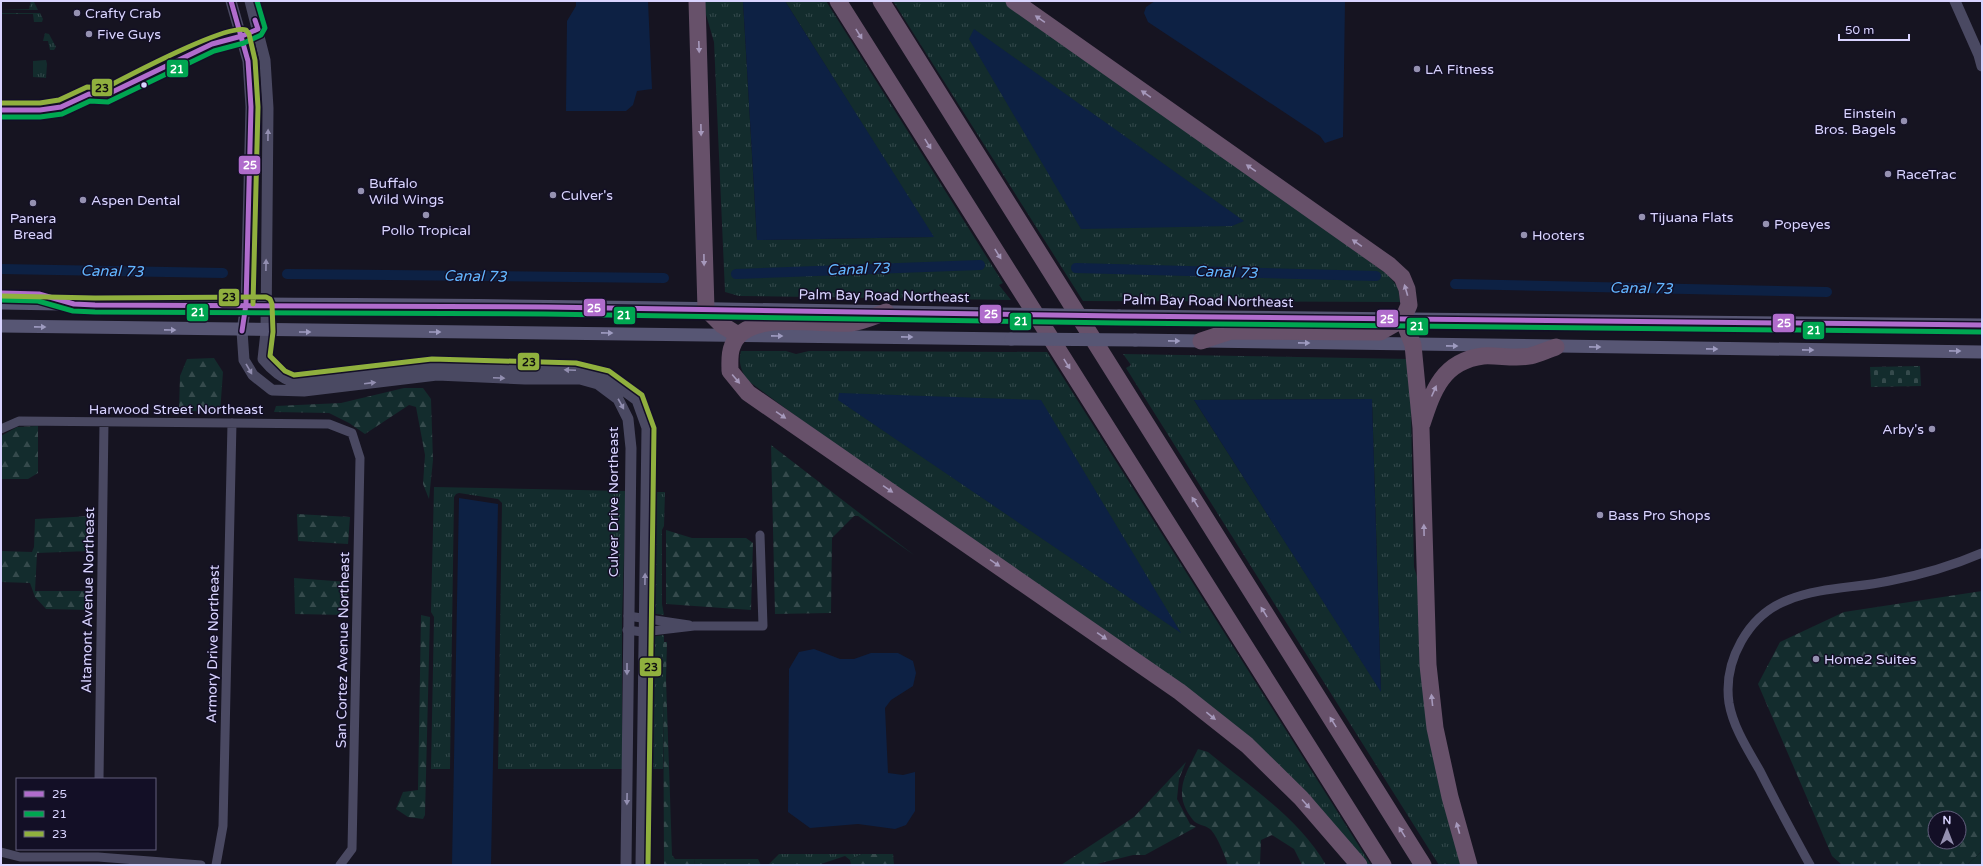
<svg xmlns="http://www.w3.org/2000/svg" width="1983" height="866" font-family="'Varela Round',sans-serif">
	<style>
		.grass { fill: url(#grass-tufts); fill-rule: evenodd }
		.forest { fill: url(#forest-firs); fill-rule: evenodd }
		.cemetery { fill: url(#cemetery-stones) }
		.park { fill: #132c2d }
		.water { fill: #0d2144 }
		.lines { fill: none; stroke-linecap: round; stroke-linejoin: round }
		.canal { stroke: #0d2144; stroke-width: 10 }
		.minor { stroke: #4a4962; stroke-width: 9 }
		.tertiary { stroke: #4a4962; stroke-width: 11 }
		.secondary { stroke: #575674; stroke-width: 13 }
		.motorway { stroke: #67516a; stroke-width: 17 }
		.secondary-bridge { stroke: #575674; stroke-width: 13 }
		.bus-1-casing { stroke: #130f26; stroke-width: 8 }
		.bus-2-casing { stroke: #130f26; stroke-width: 8 }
		.bus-3-casing { stroke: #130f26; stroke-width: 8 }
		.bus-1 { stroke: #b06ccc; stroke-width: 5 }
		.bus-2 { stroke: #00a651; stroke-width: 5 }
		.bus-3 { stroke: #90b03e; stroke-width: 5 }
		.oneway { fill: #a699bc }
		.oneway2 { fill: #928eb0 }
		.oneway3 { fill: #9e9bc0 }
		.poi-dot { fill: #9591b1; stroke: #130f26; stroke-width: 1.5 }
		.bus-dot { fill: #d9d4ff; stroke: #130f26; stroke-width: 1.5 }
		.labels { text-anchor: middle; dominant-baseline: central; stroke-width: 3; stroke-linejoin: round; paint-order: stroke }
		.poi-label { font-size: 14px; fill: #d9d4ff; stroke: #130f26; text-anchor: start }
		.street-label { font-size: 14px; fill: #d9d4ff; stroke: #130f26 }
		.water-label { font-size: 15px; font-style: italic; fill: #62b6ff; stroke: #130f26 }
		.line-badge { stroke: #130f26; stroke-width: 1.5 }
		.badge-label { font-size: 11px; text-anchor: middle; font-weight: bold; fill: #fff }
		.pale-badge-label { font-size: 11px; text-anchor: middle; font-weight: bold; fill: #111 }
	</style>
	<defs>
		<pattern id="grass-tufts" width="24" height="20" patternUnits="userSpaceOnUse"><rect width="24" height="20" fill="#132c2d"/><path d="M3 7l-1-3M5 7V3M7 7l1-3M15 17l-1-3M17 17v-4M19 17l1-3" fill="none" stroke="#354a4c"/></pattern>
		<pattern id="forest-firs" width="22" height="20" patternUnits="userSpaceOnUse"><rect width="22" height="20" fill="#132c2d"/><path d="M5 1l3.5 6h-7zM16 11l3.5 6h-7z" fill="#354a4c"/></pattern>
		<pattern id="cemetery-stones" width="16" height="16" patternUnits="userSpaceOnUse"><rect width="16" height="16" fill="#132c2d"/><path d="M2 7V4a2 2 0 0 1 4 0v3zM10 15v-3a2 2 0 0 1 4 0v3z" fill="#354a4c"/></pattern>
	</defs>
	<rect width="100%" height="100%" fill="#161421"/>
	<path class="grass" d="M 31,1 L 34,2 L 38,10 L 1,10 L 29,9 Z
		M 702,1 L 743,1 L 757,240 L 933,237 L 785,1 L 826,1 L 1003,283 L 999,285 L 1011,300 L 739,296 L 725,292 L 714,42 Z
		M 893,1 L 1008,1 L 1387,274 L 1398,287 L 1400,302 L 1083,301 Z
		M 1,13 L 40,13 L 43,19 L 42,22 L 34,22 L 33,14 L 1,14 Z
		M 45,33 L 49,34 L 56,47 L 54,50 L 50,50 L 48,41 L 43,41 Z
		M 46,60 L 47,64 L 46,78 L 33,77 L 33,61 Z
		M 741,351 L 786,351 L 796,354 L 809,351 L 1047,352 L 1371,865 L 1365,865 L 1293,783 L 747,380 C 741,370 738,362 741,351 Z
		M 1123,354 L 1410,359 L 1414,567 L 1422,593 L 1423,625 L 1467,865 L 1439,865 L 1126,368 L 1131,365 ZM 1372,399 L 1381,691 L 1194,400 Z
		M 434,487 L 626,491 L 622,620 L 622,769 L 498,769 L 502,503 L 498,499 L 459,493 L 456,494 L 454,497 L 450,769 L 431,769 L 434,617 L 431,612 Z
		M 651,492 L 665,492 L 664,526 L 662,530 L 662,604 L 664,615 L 649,613 Z
		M 664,635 L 663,769 L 648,769 L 648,637 Z
		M 779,854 L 862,854 L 850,860 L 845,856 L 818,865 L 768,865 Z
		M 695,859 L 758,859 L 761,865 L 694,865 Z"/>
	<path class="forest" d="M 214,358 L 223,372 L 220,413 L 179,410 L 180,376 L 187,359 Z
		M 404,388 L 423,388 L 431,399 L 433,460 L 429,499 L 423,484 L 425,455 L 416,407 L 409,405 L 365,434 L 349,423 L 329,413 L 274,412 L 276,406 L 341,403 Z
		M 38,426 L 38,473 L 28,479 L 1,479 L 1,436 L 17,427 Z
		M 771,445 L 914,555 L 858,516 L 854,516 L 832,538 L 831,613 L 775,614 Z
		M 297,514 L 350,517 L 348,544 L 298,541 Z
		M 92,516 L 90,551 L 37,553 L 35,591 L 89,591 L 89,610 L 46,609 L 35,597 L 30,583 L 1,582 L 1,551 L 32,552 L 34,547 L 35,519 Z
		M 666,530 L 692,538 L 746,538 L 753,543 L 751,610 L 666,604 Z
		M 294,578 L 348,582 L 346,615 L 295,614 Z
		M 1982,591 L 1982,851 L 1967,865 L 1842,865 L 1832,856 L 1758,684 L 1780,642 L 1844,612 ZM 1935,818 L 1959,818 L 1959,842 L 1935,842 Z
		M 421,615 L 430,617 L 425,815 L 423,819 L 408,817 L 396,809 L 403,792 L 418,790 Z
		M 663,642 L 667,642 L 666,679 L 672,855 L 675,859 L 695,859 L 694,865 L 664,865 Z
		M 1198,749 L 1208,752 C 1249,786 1299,818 1326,865 L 1302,865 L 1294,849 L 1272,835 L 1261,840 L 1260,865 L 1228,865 C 1225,856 1217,835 1210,829 C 1205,825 1197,825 1193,820 C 1172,794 1185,775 1198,749 Z
		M 1186,762 L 1179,779 L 1177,799 L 1190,824 L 1196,827 L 1145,855 L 1133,855 L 1093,865 L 1061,865 L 1134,817 Z
		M 862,854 L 893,854 L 894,865 L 851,865 L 850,860 Z"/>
	<path class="cemetery" d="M 1920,366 L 1921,386 L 1871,387 L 1870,367 Z"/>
	<path class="park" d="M 1982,851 L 1982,865 L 1967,865 Z"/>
	<path class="water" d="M 576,1 L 648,1 L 652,89 L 637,91 L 633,105 L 626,111 L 566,111 L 567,21 L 576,6 Z
		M 743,1 L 785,1 L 934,237 L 757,240 Z
		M 1155,1 L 1345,1 L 1343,137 L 1325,143 L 1320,136 L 1148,22 L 1144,13 L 1146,7 Z
		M 974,29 L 1244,221 L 1232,226 L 1081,229 L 969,39 Z
		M 839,393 L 1041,400 L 1181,633 L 838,400 Z
		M 1372,399 L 1381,692 L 1194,400 Z
		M 459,498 L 498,504 L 491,865 L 452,865 Z
		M 814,649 L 840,659 L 854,659 L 871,653 L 898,653 L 913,661 L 916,673 L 913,686 L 891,700 L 885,708 L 888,773 L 903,775 L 915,772 L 915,811 L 906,825 L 895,829 L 858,824 L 810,828 L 788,812 L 789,669 L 799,652 Z"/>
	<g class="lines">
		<path class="canal" d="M 1076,268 L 1376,276
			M 1,269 L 223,273
			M 287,274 L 664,278
			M 736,274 L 980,265
			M 1455,284 L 1827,292"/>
		<path class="minor" d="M 1,429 L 19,421 L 329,424 L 352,433 L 360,458 L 352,849 L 340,865
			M 628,616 L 689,625
			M 627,630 L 643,632 L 694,626 L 763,626 L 760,535
			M 99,779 L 104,422
			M 1,852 L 20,857 L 98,857 L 201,865
			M 216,865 L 223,826 L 232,423
			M 1810,865 C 1793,834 1776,803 1760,771 C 1748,750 1733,727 1729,703 C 1723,661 1748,615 1788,600 C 1820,587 1856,588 1889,581 C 1921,575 1952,566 1982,553"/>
		<path class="tertiary" d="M 231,1 L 248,61 L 251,107 L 246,304 L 242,331 L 244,360 L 253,375 L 272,390 L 304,391 L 437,375 L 525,379 L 580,379 L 598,384 L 618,399 L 628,419 L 631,448 L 626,865
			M 250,1 L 265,60 L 268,108 L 266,332 L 263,359 C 272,370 280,377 293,382 L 432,366 L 575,370 L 606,377 L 637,400 L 647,428 L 641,865
			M 1955,1 L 1979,55 L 1982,66"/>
		<path class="secondary" d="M 1,303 C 89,305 177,304 266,304 C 509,305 752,309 995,314
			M 1119,316 L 1982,325
			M 1,326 C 337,333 674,334 1011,339
			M 1135,340 L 1982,352"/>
		<path class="motorway" d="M 697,1 L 706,309 L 722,325 L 738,335
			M 838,1 L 1383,865
			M 881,1 L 1423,865
			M 1014,1 L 1389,265 L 1402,277 L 1407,289 L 1409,305 L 1403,319 L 1380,332 L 1231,331 L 1201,341
			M 886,312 C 875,316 862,322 851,323 C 820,326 744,308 732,347 C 729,354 730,364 730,371 L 748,393 L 1180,692 L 1247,745 L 1301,798 L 1359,865
			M 1403,319 L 1413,345 L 1421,428 L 1428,665 L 1435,728 L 1450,797 L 1469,865
			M 1422,424 C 1433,390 1443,361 1483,356 C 1498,355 1515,359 1530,356 C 1538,354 1547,350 1556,347"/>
		<path class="secondary-bridge" d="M 995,314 L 1119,316
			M 1011,339 L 1135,340"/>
		<defs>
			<path id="bus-1" d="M 231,1 L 248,61 L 251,107 L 246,304 L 242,331
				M 1,110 L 40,110 L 61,107 L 89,94 L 106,95 L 212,44 L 242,36 L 258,29 L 255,20
				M 1,293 L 39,294 L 74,304 L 95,305 L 546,307 L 1119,316 L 1982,325"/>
			<path id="bus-2" d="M 1,117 L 40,117 L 62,114 L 90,101 L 108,102 L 214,51 L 244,43 L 261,35 L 265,28 L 257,1
				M 1,300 L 38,301 L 73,311 L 95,312 L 545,314 L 1119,323 L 1982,332"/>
			<path id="bus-3" d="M 1,103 L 40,103 L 59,100 L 87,87 L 105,88 C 126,77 228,23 246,30 L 249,34 L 255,60 L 258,107 L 253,304
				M 1,296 L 95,298 L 266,297 L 270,299 L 272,304 L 273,332 L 270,356 L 285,371 L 294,375 L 432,359 L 576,363 L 609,371 L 642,395 L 654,428 L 648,865"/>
		</defs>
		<use href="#bus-1" class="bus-1-casing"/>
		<use href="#bus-2" class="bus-2-casing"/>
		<use href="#bus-3" class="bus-3-casing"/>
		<use href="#bus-1" class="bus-1"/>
		<use href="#bus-2" class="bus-2"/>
		<use href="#bus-3" class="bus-3"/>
	</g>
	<defs><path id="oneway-solid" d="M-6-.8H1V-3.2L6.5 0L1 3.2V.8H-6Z"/></defs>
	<g class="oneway">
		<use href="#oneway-solid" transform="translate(1040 19) rotate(-145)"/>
		<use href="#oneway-solid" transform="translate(859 34) rotate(58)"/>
		<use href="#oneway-solid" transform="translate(699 47) rotate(88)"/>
		<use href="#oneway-solid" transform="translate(1146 94) rotate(-145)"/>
		<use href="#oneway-solid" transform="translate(701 130) rotate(89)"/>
		<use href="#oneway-solid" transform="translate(928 144) rotate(58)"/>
		<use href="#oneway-solid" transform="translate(1251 168) rotate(-145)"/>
		<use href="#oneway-solid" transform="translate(1357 243) rotate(-145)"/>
		<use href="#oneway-solid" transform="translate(998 254) rotate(58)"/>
		<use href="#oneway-solid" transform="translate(704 260) rotate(89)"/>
		<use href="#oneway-solid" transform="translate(1406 290) rotate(-106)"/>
		<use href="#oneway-solid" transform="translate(1067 364) rotate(58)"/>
		<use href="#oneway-solid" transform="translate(736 379) rotate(50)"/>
		<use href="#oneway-solid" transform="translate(1434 391) rotate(-66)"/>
		<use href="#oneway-solid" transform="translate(781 415) rotate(34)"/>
		<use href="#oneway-solid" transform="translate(888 489) rotate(34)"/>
		<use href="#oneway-solid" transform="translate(1195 502) rotate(-122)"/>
		<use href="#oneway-solid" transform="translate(1424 530) rotate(-91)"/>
		<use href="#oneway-solid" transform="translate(995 563) rotate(34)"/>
		<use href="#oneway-solid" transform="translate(1264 612) rotate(-122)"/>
		<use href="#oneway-solid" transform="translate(1102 636) rotate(35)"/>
		<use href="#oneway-solid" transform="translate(1432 700) rotate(-96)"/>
		<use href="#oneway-solid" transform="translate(1211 716) rotate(39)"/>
		<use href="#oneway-solid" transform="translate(1333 722) rotate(-122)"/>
		<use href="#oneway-solid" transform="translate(1306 804) rotate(48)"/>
		<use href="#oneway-solid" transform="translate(1458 828) rotate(-106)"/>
		<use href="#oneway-solid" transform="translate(1402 832) rotate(-122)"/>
	</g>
	<g class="oneway2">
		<use href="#oneway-solid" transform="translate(268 135) rotate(-89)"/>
		<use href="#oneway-solid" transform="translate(266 265) rotate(-89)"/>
		<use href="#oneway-solid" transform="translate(249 369) rotate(60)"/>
		<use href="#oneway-solid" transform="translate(570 370) rotate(-177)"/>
		<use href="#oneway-solid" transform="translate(499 378) rotate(3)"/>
		<use href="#oneway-solid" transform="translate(370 383) rotate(-7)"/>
		<use href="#oneway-solid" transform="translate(621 404) rotate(61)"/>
		<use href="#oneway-solid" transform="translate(645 579) rotate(-89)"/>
		<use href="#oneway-solid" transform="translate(627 669) rotate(90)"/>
		<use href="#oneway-solid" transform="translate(627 799) rotate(91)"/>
	</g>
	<g class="oneway3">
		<use href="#oneway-solid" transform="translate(40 327) rotate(1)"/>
		<use href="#oneway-solid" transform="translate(170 330) rotate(1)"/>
		<use href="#oneway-solid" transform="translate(305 332)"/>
		<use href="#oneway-solid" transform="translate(435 332)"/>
		<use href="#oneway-solid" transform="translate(607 333) rotate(1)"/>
		<use href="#oneway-solid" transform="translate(777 336) rotate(1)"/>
		<use href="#oneway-solid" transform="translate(907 337) rotate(1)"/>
		<use href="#oneway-solid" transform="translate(1174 341) rotate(1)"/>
		<use href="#oneway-solid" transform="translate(1304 343) rotate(1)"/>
		<use href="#oneway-solid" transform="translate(1452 346) rotate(1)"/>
		<use href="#oneway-solid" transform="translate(1595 347) rotate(1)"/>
		<use href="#oneway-solid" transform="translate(1712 349) rotate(1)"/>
		<use href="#oneway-solid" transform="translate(1808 350) rotate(1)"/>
		<use href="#oneway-solid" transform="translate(1955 351) rotate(1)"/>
	</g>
	<g class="poi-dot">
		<circle cx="77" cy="13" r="4"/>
		<circle cx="89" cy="34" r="4"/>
		<circle cx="1417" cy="69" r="4"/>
		<circle cx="1904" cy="121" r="4"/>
		<circle cx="1888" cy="174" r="4"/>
		<circle cx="361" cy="191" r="4"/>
		<circle cx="553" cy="195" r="4"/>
		<circle cx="83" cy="200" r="4"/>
		<circle cx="33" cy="203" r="4"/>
		<circle cx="426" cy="215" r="4"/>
		<circle cx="1642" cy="217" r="4"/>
		<circle cx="1766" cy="224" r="4"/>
		<circle cx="1524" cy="235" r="4"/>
		<circle cx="1932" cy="429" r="4"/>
		<circle cx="1600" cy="515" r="4"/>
		<circle cx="1816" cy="659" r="4"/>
	</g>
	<circle class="bus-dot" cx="144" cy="85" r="3.5"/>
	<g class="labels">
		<g class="poi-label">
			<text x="85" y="13">Crafty Crab</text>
			<text x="97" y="34">Five Guys</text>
			<text x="1425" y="69">LA Fitness</text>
			<text x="1896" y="113" text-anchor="end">Einstein<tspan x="1896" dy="16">Bros. Bagels</tspan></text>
			<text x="1896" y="174">RaceTrac</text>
			<text x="369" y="183">Buffalo<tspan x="369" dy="16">Wild Wings</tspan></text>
			<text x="561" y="195">Culver's</text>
			<text x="91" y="200">Aspen Dental</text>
			<text x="1650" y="217">Tijuana Flats</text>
			<text x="33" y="218" text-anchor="middle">Panera<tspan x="33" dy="16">Bread</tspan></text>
			<text x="1774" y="224">Popeyes</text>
			<text x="426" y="230" text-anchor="middle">Pollo Tropical</text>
			<text x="1532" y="235">Hooters</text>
			<text x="1924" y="429" text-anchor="end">Arby's</text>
			<text x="1608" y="515">Bass Pro Shops</text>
			<text x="1824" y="659">Home2 Suites</text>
		</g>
		<g class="street-label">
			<text transform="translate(884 296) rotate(1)">Palm Bay Road Northeast</text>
			<text transform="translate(1208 301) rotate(1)">Palm Bay Road Northeast</text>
			<text x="176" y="409">Harwood Street Northeast</text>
			<text transform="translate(613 502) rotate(-90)">Culver Drive Northeast</text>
			<text transform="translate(88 600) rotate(-89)">Altamont Avenue Northeast</text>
			<text transform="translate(213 644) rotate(-89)">Armory Drive Northeast</text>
			<text transform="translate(343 650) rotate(-89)">San Cortez Avenue Northeast</text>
		</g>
		<g class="water-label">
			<text transform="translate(858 269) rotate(-2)">Canal 73</text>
			<text transform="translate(112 271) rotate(1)">Canal 73</text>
			<text transform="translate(1226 272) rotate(2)">Canal 73</text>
			<text transform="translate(475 276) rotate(1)">Canal 73</text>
			<text transform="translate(1641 288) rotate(1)">Canal 73</text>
		</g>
	</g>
	<g class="line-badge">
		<rect x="166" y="59" width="23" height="19" rx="4" fill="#00a651"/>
		<rect x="91" y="78" width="22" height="19" rx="4" fill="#90b03e"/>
		<rect x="238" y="155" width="23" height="20" rx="4" fill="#b06ccc"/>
		<rect x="218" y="288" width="22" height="19" rx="4" fill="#90b03e"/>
		<rect x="583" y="298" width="23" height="19" rx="4" fill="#b06ccc"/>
		<rect x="186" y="303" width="23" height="19" rx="4" fill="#00a651"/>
		<rect x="979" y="304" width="23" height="20" rx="4" fill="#b06ccc"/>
		<rect x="613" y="306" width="23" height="19" rx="4" fill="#00a651"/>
		<rect x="1376" y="309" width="23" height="19" rx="4" fill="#b06ccc"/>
		<rect x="1009" y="312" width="23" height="19" rx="4" fill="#00a651"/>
		<rect x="1772" y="313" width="23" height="20" rx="4" fill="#b06ccc"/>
		<rect x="1406" y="317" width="23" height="19" rx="4" fill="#00a651"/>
		<rect x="1802" y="321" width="23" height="19" rx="4" fill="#00a651"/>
		<rect x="517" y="352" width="23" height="19" rx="4" fill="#90b03e"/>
		<rect x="639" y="657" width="23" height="20" rx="4" fill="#90b03e"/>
	</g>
	<g class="badge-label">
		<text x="177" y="73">21</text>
		<text x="250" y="169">25</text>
		<text x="594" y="312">25</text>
		<text x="198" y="316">21</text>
		<text x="991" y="318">25</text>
		<text x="624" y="319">21</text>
		<text x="1387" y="323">25</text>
		<text x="1021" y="325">21</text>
		<text x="1784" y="327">25</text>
		<text x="1417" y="330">21</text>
		<text x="1814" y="334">21</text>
	</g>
	<g class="pale-badge-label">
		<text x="102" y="92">23</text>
		<text x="229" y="301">23</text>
		<text x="529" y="366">23</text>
		<text x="651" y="671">23</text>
	</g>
	<rect width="1983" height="866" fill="none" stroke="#d9d4ff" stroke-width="4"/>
	<rect x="16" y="778" width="140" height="72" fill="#130f26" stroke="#625e7d"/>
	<rect x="24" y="791" width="20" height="6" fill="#b06ccc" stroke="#625e7d"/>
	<text x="52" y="798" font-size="12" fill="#d9d4ff">25</text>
	<rect x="24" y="811" width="20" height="6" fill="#00a651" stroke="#625e7d"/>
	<text x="52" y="818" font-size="12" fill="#d9d4ff">21</text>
	<rect x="24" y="831" width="20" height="6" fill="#90b03e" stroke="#625e7d"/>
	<text x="52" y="838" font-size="12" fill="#d9d4ff">23</text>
	<g transform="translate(1947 830)"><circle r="19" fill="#130f26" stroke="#625e7d"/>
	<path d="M0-3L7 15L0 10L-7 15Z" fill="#9591b1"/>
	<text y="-6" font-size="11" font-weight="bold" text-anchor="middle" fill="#d9d4ff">N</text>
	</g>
	<path d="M1839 34v6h70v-6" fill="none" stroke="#d9d4ff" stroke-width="2"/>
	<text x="1845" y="34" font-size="12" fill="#d9d4ff" stroke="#130f26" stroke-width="3" paint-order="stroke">50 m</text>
</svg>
